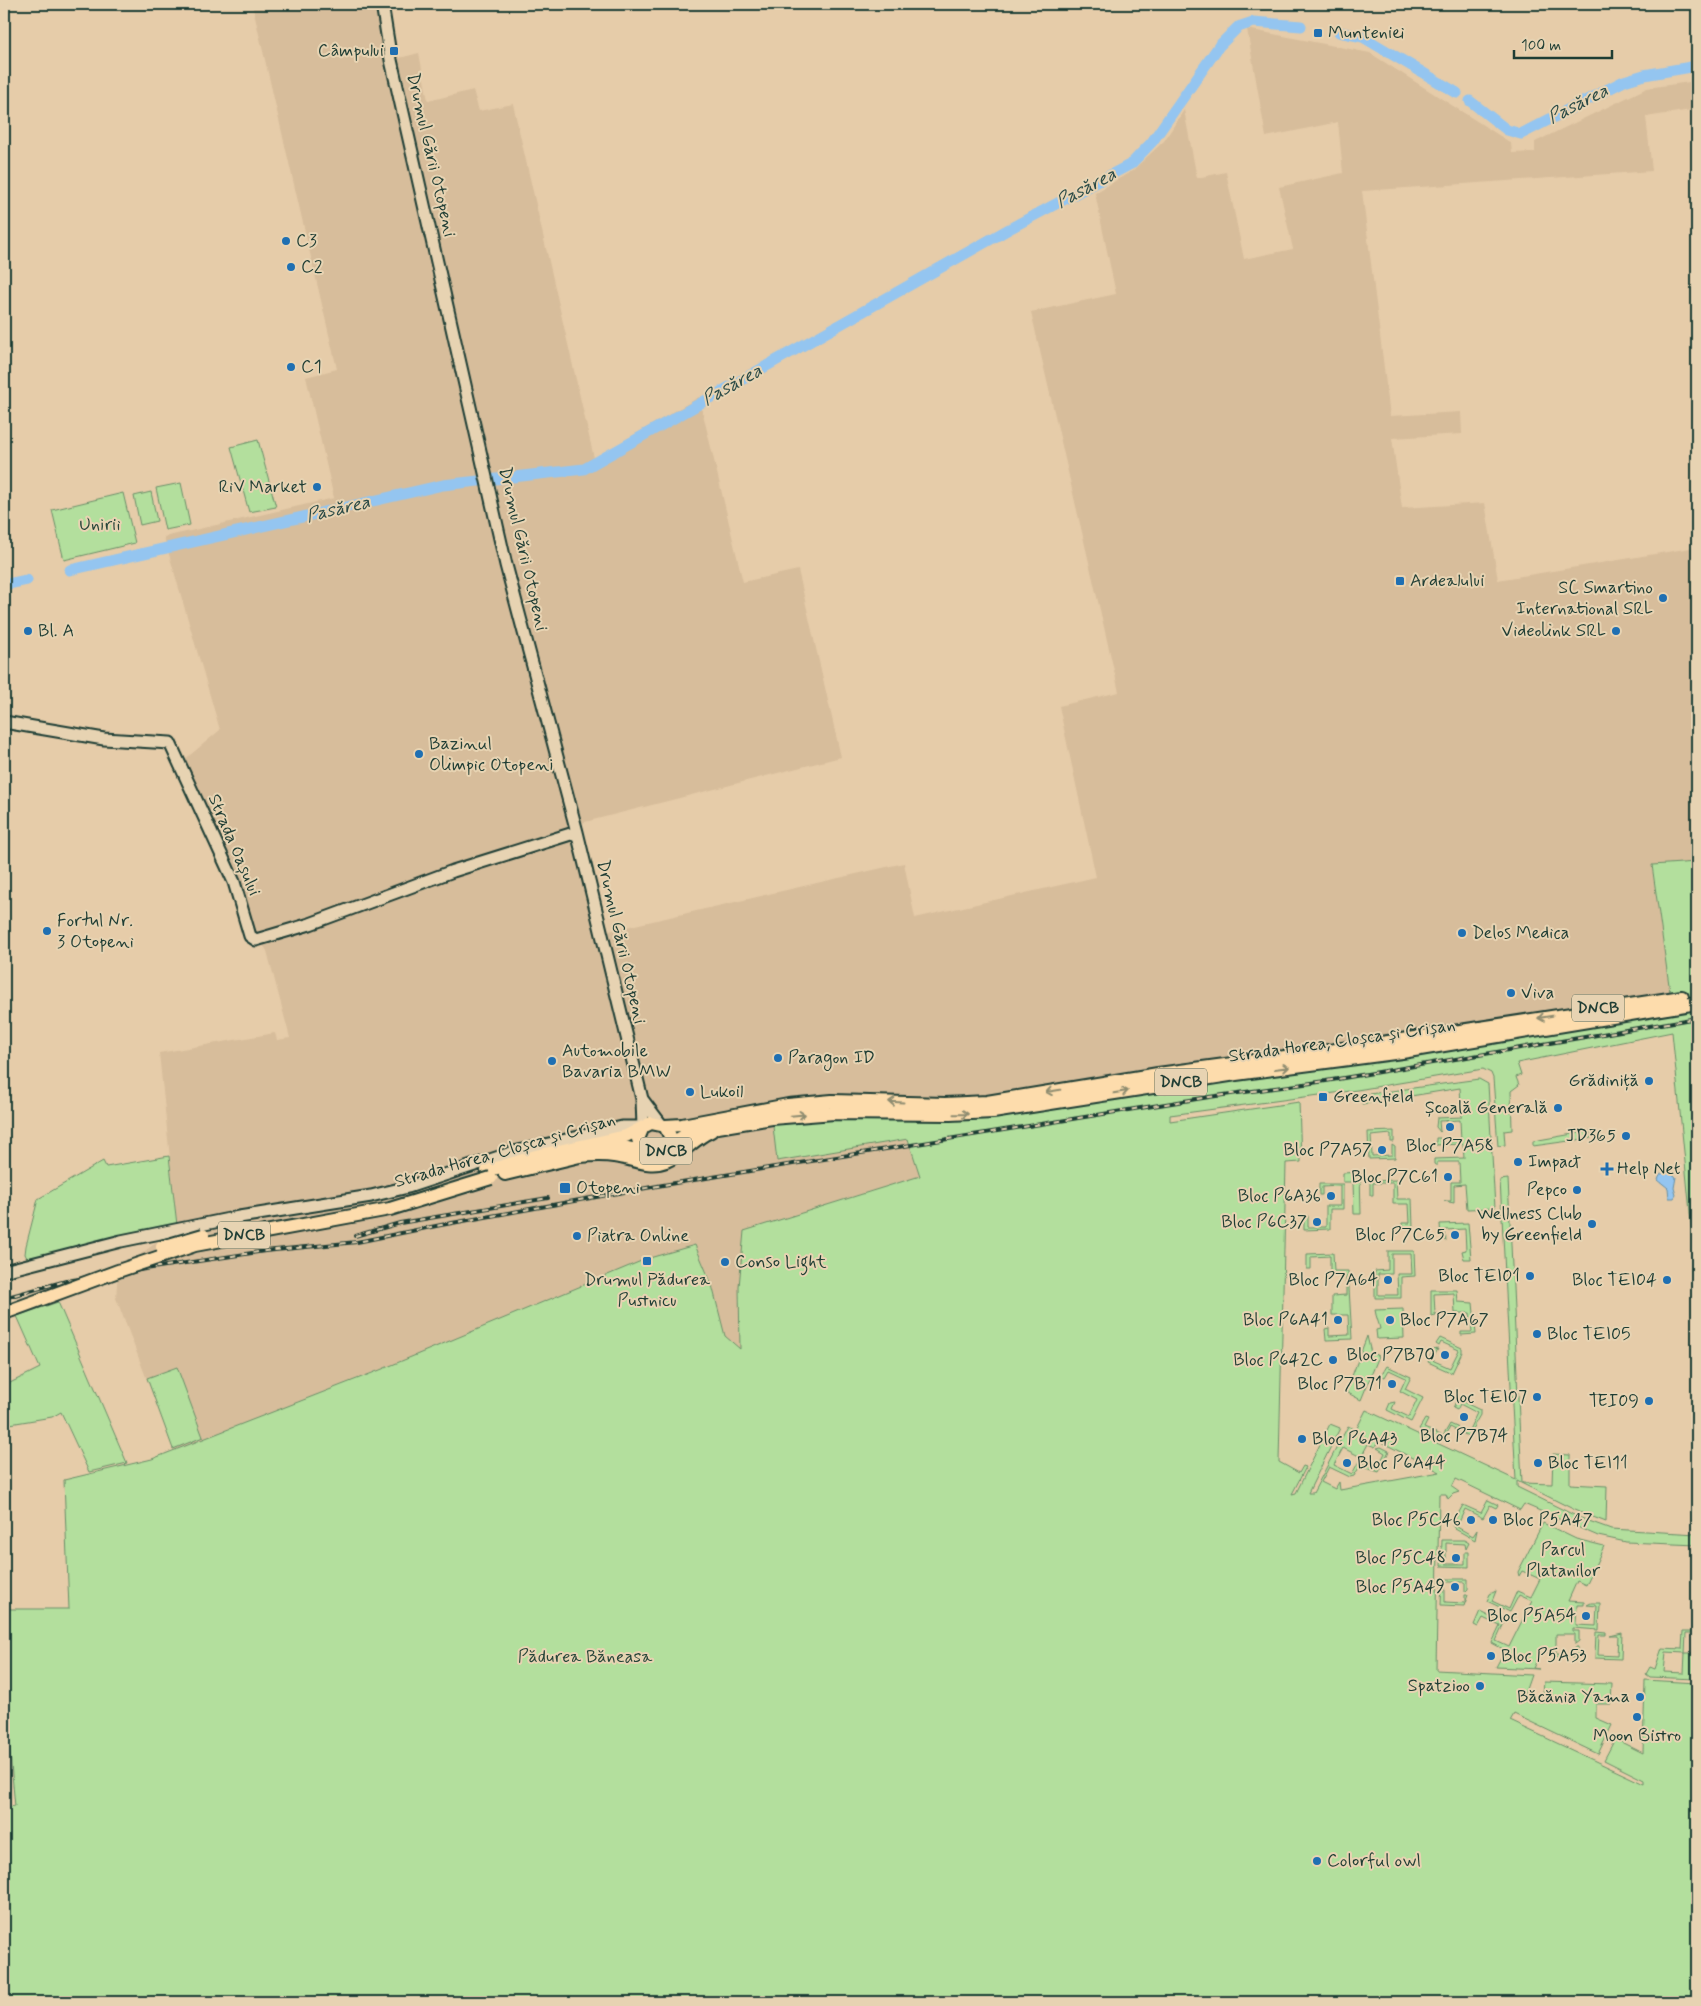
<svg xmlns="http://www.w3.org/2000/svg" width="1701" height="2006" font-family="Mynerve,sans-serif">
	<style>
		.built { fill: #d7bd9b }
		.green { fill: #b3df9d; stroke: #698e68; fill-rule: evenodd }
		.water { fill: #94c5f0; stroke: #658fa5 }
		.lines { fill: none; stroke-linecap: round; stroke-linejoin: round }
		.river { stroke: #94c5f0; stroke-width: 11 }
		.secondary-casing { stroke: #1f3d34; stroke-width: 15 }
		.primary-casing { stroke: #1f3d34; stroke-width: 16 }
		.secondary { stroke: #e7d3b2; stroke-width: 11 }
		.primary { stroke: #fddcac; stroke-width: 12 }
		.rail-casing { stroke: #1f3d34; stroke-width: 4 }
		.rail { stroke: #e7d3b2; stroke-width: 2; stroke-dasharray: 5.5; stroke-linecap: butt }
		.primary-bridge-casing { stroke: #1f3d34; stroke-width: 16; stroke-linecap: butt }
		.primary-bridge { stroke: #fddcac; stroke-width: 12 }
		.oneway { stroke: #8e8c70 }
		.poi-dot { fill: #1f6fb2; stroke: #e7d3b2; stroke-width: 2 }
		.labels { text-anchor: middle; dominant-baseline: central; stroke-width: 4; stroke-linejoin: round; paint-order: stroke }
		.shield { fill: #e7d3b2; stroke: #5b6a5a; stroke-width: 1 }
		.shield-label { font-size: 16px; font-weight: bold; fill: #1f3d34 }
		.poi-label { font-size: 18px; fill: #1f3d34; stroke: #e7d3b2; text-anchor: end }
		.street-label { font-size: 18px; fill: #1f3d34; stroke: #e7d3b2 }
		.park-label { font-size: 18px; fill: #264539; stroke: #e7d3b2 }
		.water-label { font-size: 19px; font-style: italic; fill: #2b4b47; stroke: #e7d3b2 }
	</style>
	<rect width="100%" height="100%" fill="#e6cca9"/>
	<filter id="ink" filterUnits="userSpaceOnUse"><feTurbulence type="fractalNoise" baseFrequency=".02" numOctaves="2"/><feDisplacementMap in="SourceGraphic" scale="10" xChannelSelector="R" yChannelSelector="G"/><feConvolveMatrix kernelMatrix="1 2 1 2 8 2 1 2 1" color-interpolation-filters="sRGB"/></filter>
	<g filter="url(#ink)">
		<path class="built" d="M 252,4 L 382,4 L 392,60 L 419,53 L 428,101 L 473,90 L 479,111 L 513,104 L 594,458 L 699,397 L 743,582 L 798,570 L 841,757 L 581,823 L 609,931 L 904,863 L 915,918 L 1096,877 L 1059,706 L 1119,692 L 1031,312 L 1116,294 L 1095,193 L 1132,171 L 1164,141 L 1184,110 L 1197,178 L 1226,172 L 1244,259 L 1293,249 L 1279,187 L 1343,173 L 1338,122 L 1266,137 L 1247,29 L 1370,53 L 1511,143 L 1512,153 L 1535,152 L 1535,142 L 1647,88 L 1697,81 L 1697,109 L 1646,117 L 1652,171 L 1362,191 L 1390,416 L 1461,412 L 1462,434 L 1392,438 L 1402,508 L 1485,503 L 1498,580 L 1697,547 L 1697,862 L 1652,865 L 1671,999 L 777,1161 L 908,1139 L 920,1176 L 744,1231 L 739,1287 L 740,1350 L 725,1336 L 712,1285 L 695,1245 L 174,1451 L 116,1298 L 118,1271 L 169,1233 L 177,1225 L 159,1053 L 275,1033 L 277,1040 L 290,1038 L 267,951 L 255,932 L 241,886 L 208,809 L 183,761 L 220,730 L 164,537 L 334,498 L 306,377 L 337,369 Z"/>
		<path class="green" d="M 258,440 L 276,507 L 249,512 L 231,447 Z
			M 181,483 L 190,525 L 165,530 L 156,488 Z
			M 151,492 L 157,521 L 140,525 L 134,496 Z
			M 123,493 L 135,543 L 64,560 L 52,510 Z
			M 1697,862 L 1697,1282 L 1672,1032 L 1517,1063 L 1521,1075 L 1516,1077 L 1519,1085 L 1511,1091 L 1512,1130 L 1504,1131 L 1505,1145 L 1498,1146 L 1493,1078 L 1491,1073 L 1483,1069 L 1357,1090 L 1170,1115 L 1170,1121 L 1299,1102 L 1301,1162 L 1286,1163 L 1279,1462 L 1299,1473 L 1303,1466 L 1306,1467 L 1292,1494 L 1296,1493 L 1330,1424 L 1340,1428 L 1308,1493 L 1313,1493 L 1348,1426 L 1356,1430 L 1366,1410 L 1516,1480 L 1500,1180 L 1508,1179 L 1522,1483 L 1552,1484 L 1553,1454 L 1570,1455 L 1570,1484 L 1607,1486 L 1606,1522 L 1575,1510 L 1517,1481 L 1517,1487 L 1578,1517 L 1611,1529 L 1697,1534 L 1697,1545 L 1626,1542 L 1598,1536 L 1524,1504 L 1520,1510 L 1456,1479 L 1452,1487 L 1459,1492 L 1453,1494 L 1448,1499 L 1446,1494 L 1439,1494 L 1436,1670 L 1531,1675 L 1524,1695 L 1542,1702 L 1544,1682 L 1612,1684 L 1611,1704 L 1596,1704 L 1596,1718 L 1612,1725 L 1598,1754 L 1514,1714 L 1510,1721 L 1644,1784 L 1644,1780 L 1604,1760 L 1615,1739 L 1643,1753 L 1645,1680 L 1697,1683 L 1697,2002 L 4,2002 L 4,1808 L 15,1806 L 4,1690 L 4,1609 L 69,1609 L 64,1480 L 152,1459 L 380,1370 L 646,1259 L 695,1245 L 712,1285 L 725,1336 L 740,1349 L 739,1287 L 744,1231 L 920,1176 L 908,1139 L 777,1161 L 772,1118 L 891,1112 L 1671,999 L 1652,865 ZM 1379,1441 L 1440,1472 L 1340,1490 L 1339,1482 L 1335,1489 L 1321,1482 L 1329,1467 L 1350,1477 L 1354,1476 L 1360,1466 L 1379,1472 L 1389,1451 L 1381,1447 L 1377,1448 L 1385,1453 L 1377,1469 L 1359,1461 L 1352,1474 L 1334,1465 L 1343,1448 L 1361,1457 L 1368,1444 L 1375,1447 Z
			M 1479,1079 L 1488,1084 L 1495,1208 L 1467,1209 L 1465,1184 L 1454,1185 L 1454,1203 L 1444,1201 L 1451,1201 L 1451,1182 L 1460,1182 L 1459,1162 L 1437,1162 L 1437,1166 L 1434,1164 L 1434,1159 L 1464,1158 L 1463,1144 L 1436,1145 L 1436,1138 L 1440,1138 L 1440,1142 L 1461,1141 L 1460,1120 L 1439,1121 L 1440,1132 L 1436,1127 L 1437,1118 L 1462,1117 L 1460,1088 L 1362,1104 L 1362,1095 Z
			M 1394,1131 L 1394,1142 L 1391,1142 L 1391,1134 L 1371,1136 L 1372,1156 L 1392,1155 L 1392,1145 L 1395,1147 L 1395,1158 L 1369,1159 L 1368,1132 Z
			M 1590,1131 L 1591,1138 L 1533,1146 L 1533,1141 Z
			M 169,1156 L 177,1225 L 28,1260 L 25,1254 L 26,1246 L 38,1199 L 103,1161 L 106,1167 Z
			M 1360,1172 L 1361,1214 L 1354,1214 L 1353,1182 L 1343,1182 L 1343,1173 Z
			M 1396,1180 L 1397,1199 L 1412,1199 L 1413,1227 L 1402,1227 L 1402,1223 L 1410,1223 L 1409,1204 L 1393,1204 L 1393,1183 L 1373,1183 L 1373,1195 L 1370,1195 L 1370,1181 Z
			M 1319,1184 L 1343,1184 L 1343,1209 L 1330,1209 L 1330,1229 L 1304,1230 L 1304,1216 L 1308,1216 L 1308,1227 L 1326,1227 L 1326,1206 L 1340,1206 L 1340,1186 L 1322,1187 L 1322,1195 L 1319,1195 Z
			M 1468,1223 L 1471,1259 L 1464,1259 L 1462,1251 L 1466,1250 L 1465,1229 L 1445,1230 L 1446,1241 L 1441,1237 L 1440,1224 Z
			M 1388,1251 L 1414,1251 L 1415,1276 L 1401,1277 L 1401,1298 L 1375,1298 L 1375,1271 L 1388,1270 ZM 1392,1254 L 1411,1254 L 1412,1274 L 1397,1274 L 1398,1295 L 1378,1295 L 1378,1274 L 1392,1274 Z
			M 1333,1253 L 1334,1271 L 1348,1271 L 1352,1339 L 1326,1340 L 1325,1329 L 1329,1328 L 1329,1336 L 1349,1335 L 1348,1315 L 1332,1315 L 1332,1296 L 1346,1295 L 1346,1275 L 1330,1275 L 1330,1256 L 1311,1257 L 1311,1269 L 1307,1269 L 1307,1254 Z
			M 1431,1290 L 1457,1290 L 1458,1302 L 1473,1303 L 1476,1334 L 1461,1335 L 1461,1332 L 1472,1332 L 1470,1313 L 1455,1313 L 1454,1293 L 1434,1294 L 1435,1314 L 1441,1314 L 1431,1316 Z
			M 58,1302 L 127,1463 L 89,1472 L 61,1412 L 52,1417 L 4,1425 L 4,1386 L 40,1368 L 17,1316 Z
			M 1403,1309 L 1404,1338 L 1377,1339 L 1376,1330 L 1380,1329 C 1379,1323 1376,1317 1375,1310 Z
			M 1367,1336 L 1371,1353 L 1379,1356 L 1361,1400 L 1346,1392 Z
			M 1440,1338 L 1462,1348 L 1462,1352 L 1452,1373 L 1428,1362 L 1433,1350 L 1438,1349 L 1432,1360 L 1450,1368 L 1459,1350 L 1441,1342 L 1439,1346 L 1436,1344 Z
			M 1387,1366 L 1411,1377 L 1405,1389 L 1423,1398 L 1411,1422 L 1387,1410 L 1390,1403 L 1395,1402 L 1392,1409 L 1409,1417 L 1417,1400 L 1400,1391 L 1406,1378 L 1389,1370 L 1385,1377 L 1381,1376 Z
			M 177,1367 L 203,1437 L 173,1449 L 147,1378 Z
			M 1457,1399 L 1480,1410 L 1480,1415 L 1468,1436 L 1450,1427 L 1444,1440 L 1419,1429 L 1425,1419 L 1428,1420 L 1424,1428 L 1443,1436 L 1450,1424 L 1468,1432 L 1477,1413 L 1460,1404 L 1457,1410 L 1453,1408 Z
			M 1488,1500 L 1498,1505 L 1496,1508 L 1490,1505 L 1483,1518 L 1465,1509 L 1457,1527 L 1473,1536 L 1477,1530 L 1475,1540 L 1455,1529 L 1452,1525 L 1463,1505 L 1481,1513 Z
			M 1543,1523 L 1576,1539 L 1604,1546 L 1586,1585 L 1577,1581 L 1568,1601 L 1584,1602 L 1584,1605 L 1577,1605 L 1576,1625 L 1596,1626 L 1597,1606 L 1587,1605 L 1591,1603 L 1600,1603 L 1599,1630 L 1573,1628 L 1573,1631 L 1579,1631 L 1579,1641 L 1575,1644 L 1575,1634 L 1556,1634 L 1556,1654 L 1575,1655 L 1575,1647 L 1578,1647 L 1578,1658 L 1551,1656 L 1551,1653 L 1541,1653 L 1533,1668 L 1539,1669 L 1496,1667 L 1505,1650 L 1492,1643 L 1500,1626 L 1483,1618 L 1478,1627 L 1474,1625 L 1480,1611 L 1504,1623 L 1496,1641 L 1509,1647 L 1532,1601 L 1519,1595 L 1510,1612 L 1487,1601 L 1490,1594 L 1496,1591 L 1492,1601 L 1509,1609 L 1517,1591 L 1531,1597 L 1540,1579 L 1522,1571 L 1519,1576 L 1518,1572 Z
			M 1442,1540 L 1464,1540 L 1469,1543 L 1466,1549 L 1465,1544 L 1446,1543 L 1446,1564 L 1465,1564 L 1465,1552 L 1469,1552 L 1469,1567 L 1441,1566 Z
			M 1442,1579 L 1468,1579 L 1468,1589 L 1465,1592 L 1465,1582 L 1445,1582 L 1445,1602 L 1465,1603 L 1465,1595 L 1468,1595 L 1464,1606 L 1441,1605 Z
			M 1596,1632 L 1606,1633 L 1606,1635 L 1599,1635 L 1598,1655 L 1617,1656 L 1618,1636 L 1610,1636 L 1622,1633 L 1621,1659 L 1595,1658 Z
			M 1683,1632 L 1697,1632 L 1697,1634 L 1686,1634 L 1685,1653 L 1696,1653 L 1695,1679 L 1650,1677 L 1646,1674 L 1650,1667 L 1655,1669 L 1662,1648 L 1682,1649 ZM 1666,1652 L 1685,1653 L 1684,1673 L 1664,1672 Z"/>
		<path class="water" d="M 1665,1172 L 1671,1173 L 1676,1177 L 1674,1188 L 1676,1195 L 1674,1198 L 1669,1198 L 1668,1188 L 1658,1180 L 1660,1175 Z"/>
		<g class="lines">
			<path class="river" d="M 1339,32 L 1363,37 L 1457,93
				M 1470,101 L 1507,130 L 1521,134 L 1624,81 L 1644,75 L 1697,66
				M 70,570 L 443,485 L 584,469 L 1009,229 L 1131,164 L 1152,142 L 1219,46 L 1238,27 L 1253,22 L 1301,26
				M 8,584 L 27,580"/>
			<defs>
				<path id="secondary" d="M 4,722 L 104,739 L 170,743 L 234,882 L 250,936 L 256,940 L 310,924 L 453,871 L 577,832
					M 642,1099 L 660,1123
					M 4,1271 L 121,1241 L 239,1217 L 371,1196 L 408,1187 L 514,1152 L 622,1127 L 643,1127 L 642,1099 L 577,832 L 506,565 L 391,60 L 382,4"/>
				<path id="primary" d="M 665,1126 L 682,1125 L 788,1105 L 832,1101 L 945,1104 L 987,1102 L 1158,1074 L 1329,1051 L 1682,997
					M 669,1148 L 680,1138 L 694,1131 L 772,1118 L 834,1113 L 950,1114 L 993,1112 L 1236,1074 L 1402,1052 L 1697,1003
					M 579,1156 C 591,1155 602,1154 614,1156 C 631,1158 649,1168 666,1161 C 683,1154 694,1138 711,1131
					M 487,1171 L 536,1156 L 626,1136 L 651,1123 L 665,1126 L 671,1138 L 666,1151 L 653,1156 L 641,1149 L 638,1139 L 643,1127
					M 505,1174 L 613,1148 L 628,1148 L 644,1152"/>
			</defs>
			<use href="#secondary" class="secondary-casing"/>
			<use href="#primary" class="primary-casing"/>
			<use href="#secondary" class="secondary"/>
			<use href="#primary" class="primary"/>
			<defs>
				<path id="rail" d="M 355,1236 L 400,1223 L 548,1198
					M 4,1298 L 66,1281 L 265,1251 L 357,1242 L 441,1225 L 663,1185 L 1209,1097 L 1326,1081 L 1697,1018"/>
			</defs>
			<use href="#rail" class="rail-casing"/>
			<use href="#rail" class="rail"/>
			<defs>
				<path id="primary-bridge" d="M 162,1247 L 203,1235
					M 4,1313 L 118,1271 L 195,1245 L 390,1209 L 491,1178"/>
			</defs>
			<use href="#primary-bridge" class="primary-bridge-casing"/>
			<use href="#primary-bridge" class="primary-bridge"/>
		</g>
		<defs><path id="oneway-shaft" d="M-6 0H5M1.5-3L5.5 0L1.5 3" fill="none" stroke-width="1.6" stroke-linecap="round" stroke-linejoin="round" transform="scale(1.25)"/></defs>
		<g class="oneway">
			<use href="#oneway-shaft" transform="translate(1545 1017) rotate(171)"/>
			<use href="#oneway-shaft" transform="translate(1282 1068) rotate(-7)"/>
			<use href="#oneway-shaft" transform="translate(1053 1091) rotate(170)"/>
			<use href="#oneway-shaft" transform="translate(1121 1092) rotate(-9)"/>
			<use href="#oneway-shaft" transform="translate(896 1102) rotate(-177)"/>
			<use href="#oneway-shaft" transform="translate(961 1114) rotate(-1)"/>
			<use href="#oneway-shaft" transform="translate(798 1115) rotate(-5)"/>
		</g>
	</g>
	<g class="poi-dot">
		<rect x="1313" y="28" width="10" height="10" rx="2.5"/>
		<rect x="389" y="46" width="10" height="10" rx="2.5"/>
		<circle cx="286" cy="241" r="5"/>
		<circle cx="291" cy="267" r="5"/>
		<circle cx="291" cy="367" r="5"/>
		<circle cx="317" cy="487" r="5"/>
		<rect x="1395" y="576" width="10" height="10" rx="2.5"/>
		<circle cx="1663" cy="598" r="5"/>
		<circle cx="28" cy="631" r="5"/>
		<circle cx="1616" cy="631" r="5"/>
		<circle cx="419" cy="754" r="5"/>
		<circle cx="47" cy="931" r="5"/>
		<circle cx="1462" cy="933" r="5"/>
		<circle cx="1511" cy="993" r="5"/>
		<circle cx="778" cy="1058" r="5"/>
		<circle cx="552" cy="1061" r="5"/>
		<circle cx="1649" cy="1081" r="5"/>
		<circle cx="690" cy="1092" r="5"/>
		<rect x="1318" y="1092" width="10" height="10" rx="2.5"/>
		<circle cx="1558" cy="1108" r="5"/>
		<circle cx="1450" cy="1127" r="5"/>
		<circle cx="1626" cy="1136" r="5"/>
		<circle cx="1382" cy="1150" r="5"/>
		<circle cx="1518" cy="1162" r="5"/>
		<path d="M1604.5 1161.5h5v5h5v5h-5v5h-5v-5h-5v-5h5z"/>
		<circle cx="1448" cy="1177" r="5"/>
		<rect x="559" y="1182" width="12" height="12" rx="2.5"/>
		<circle cx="1577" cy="1190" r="5"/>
		<circle cx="1331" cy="1196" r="5"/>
		<circle cx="1317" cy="1222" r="5"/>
		<circle cx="1592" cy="1224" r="5"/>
		<circle cx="1455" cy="1235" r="5"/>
		<circle cx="577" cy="1236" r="5"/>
		<rect x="642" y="1256" width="10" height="10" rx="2.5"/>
		<circle cx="725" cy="1262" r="5"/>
		<circle cx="1530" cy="1276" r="5"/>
		<circle cx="1388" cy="1280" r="5"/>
		<circle cx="1667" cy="1280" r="5"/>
		<circle cx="1338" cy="1320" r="5"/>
		<circle cx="1390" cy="1320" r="5"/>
		<circle cx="1537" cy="1334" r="5"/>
		<circle cx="1445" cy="1355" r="5"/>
		<circle cx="1333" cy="1360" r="5"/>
		<circle cx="1392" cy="1384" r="5"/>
		<circle cx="1537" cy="1397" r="5"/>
		<circle cx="1649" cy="1401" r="5"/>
		<circle cx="1464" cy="1417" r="5"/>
		<circle cx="1302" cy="1439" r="5"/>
		<circle cx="1347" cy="1463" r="5"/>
		<circle cx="1538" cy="1463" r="5"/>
		<circle cx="1471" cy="1520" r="5"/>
		<circle cx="1493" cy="1520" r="5"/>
		<circle cx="1456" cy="1558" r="5"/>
		<circle cx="1455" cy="1587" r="5"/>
		<circle cx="1586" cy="1616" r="5"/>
		<circle cx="1491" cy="1656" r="5"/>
		<circle cx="1480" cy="1686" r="5"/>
		<circle cx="1640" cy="1697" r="5"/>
		<circle cx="1637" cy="1717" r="5"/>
		<circle cx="1317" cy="1861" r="5"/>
	</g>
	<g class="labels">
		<g class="shield">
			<rect x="1572" y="994.5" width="52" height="27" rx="4"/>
			<rect x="1155" y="1068.5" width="52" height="27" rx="4"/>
			<rect x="640" y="1137.5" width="52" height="27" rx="4"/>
			<rect x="218" y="1221.5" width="52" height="27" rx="4"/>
		</g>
		<g class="shield-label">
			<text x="1598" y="1008">DNCB</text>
			<text x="1181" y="1082">DNCB</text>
			<text x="666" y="1151">DNCB</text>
			<text x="244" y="1235">DNCB</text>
		</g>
		<g class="poi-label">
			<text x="1328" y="33" text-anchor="start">Munteniei</text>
			<text x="384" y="51">Câmpului</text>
			<text x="296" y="241" text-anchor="start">C3</text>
			<text x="301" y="267" text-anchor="start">C2</text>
			<text x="301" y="367" text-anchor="start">C1</text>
			<text x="307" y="487">RiV Market</text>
			<text x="1410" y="581" text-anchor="start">Ardealului</text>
			<text x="1653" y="588">SC Smartino<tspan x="1653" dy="21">International SRL</tspan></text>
			<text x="38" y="631" text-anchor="start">Bl. A</text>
			<text x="1606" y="631">Videolink SRL</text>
			<text x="429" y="744" text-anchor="start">Bazinul<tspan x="429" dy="21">Olimpic Otopeni</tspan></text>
			<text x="57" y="921" text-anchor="start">Fortul Nr.<tspan x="57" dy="21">3 Otopeni</tspan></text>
			<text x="1472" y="933" text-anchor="start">Delos Medica</text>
			<text x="1521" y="993" text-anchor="start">Viva</text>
			<text x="562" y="1051" text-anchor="start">Automobile<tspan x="562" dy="21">Bavaria BMW</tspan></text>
			<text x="788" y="1058" text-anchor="start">Paragon ID</text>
			<text x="1639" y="1081">Grădiniță</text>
			<text x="700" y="1092" text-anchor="start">Lukoil</text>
			<text x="1333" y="1097" text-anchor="start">Greenfield</text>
			<text x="1548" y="1108">Școală Generală</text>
			<text x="1616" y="1136">JD365</text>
			<text x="1450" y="1146" text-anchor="middle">Bloc P7A58</text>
			<text x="1372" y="1150">Bloc P7A57</text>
			<text x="1528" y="1162" text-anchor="start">Impact</text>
			<text x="1617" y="1169" text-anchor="start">Help Net</text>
			<text x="1438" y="1177">Bloc P7C61</text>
			<text x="576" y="1188" text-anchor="start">Otopeni</text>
			<text x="1567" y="1190">Pepco</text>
			<text x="1321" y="1196">Bloc P6A36</text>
			<text x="1582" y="1214">Wellness Club<tspan x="1582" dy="21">by Greenfield</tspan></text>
			<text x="1307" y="1222">Bloc P6C37</text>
			<text x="1445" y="1235">Bloc P7C65</text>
			<text x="587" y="1236" text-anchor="start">Piatra Online</text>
			<text x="735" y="1262" text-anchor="start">Conso Light</text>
			<text x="1520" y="1276">Bloc TEI01</text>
			<text x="647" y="1280" text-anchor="middle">Drumul Pădurea<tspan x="647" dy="21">Pustnicu</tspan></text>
			<text x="1378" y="1280">Bloc P7A64</text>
			<text x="1657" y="1280">Bloc TEI04</text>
			<text x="1328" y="1320">Bloc P6A41</text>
			<text x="1400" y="1320" text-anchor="start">Bloc P7A67</text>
			<text x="1547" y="1334" text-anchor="start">Bloc TEI05</text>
			<text x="1435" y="1355">Bloc P7B70</text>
			<text x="1323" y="1360">Bloc P642C</text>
			<text x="1382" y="1384">Bloc P7B71</text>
			<text x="1527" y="1397">Bloc TEI07</text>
			<text x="1639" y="1401">TEI09</text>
			<text x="1464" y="1436" text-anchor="middle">Bloc P7B74</text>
			<text x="1312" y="1439" text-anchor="start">Bloc P6A43</text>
			<text x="1357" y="1463" text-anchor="start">Bloc P6A44</text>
			<text x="1548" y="1463" text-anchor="start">Bloc TEI11</text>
			<text x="1461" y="1520">Bloc P5C46</text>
			<text x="1503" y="1520" text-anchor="start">Bloc P5A47</text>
			<text x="1446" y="1558">Bloc P5C48</text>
			<text x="1445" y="1587">Bloc P5A49</text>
			<text x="1576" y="1616">Bloc P5A54</text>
			<text x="1501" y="1656" text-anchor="start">Bloc P5A53</text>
			<text x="1470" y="1686">Spatzioo</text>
			<text x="1630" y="1697">Băcănia Yama</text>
			<text x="1637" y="1736" text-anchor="middle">Moon Bistro</text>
			<text x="1327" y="1861" text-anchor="start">Colorful owl</text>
		</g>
		<g class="street-label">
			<text transform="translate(431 155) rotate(77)">Drumul Gării Otopeni</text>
			<text transform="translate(523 549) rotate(77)">Drumul Gării Otopeni</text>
			<text transform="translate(234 845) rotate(67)">Strada Oașului</text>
			<text transform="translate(621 942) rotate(77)">Drumul Gării Otopeni</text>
			<text transform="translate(1342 1041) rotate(-8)">Strada Horea, Cloșca și Crișan</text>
			<text transform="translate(505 1151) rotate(-16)">Strada Horea, Cloșca și Crișan</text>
		</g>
		<g class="park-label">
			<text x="100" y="525">Unirii</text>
			<text x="1563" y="1550">Parcul<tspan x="1563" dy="21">Platanilor</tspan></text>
			<text x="585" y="1657">Pădurea Băneasa</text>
		</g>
		<g class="water-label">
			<text transform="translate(1578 104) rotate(-27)">Pasărea</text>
			<text transform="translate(1086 188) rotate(-28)">Pasărea</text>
			<text transform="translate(732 385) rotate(-29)">Pasărea</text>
			<text transform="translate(338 509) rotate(-13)">Pasărea</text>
		</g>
	</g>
	<rect width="1701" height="2006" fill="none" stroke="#e7d3b2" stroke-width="20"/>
	<rect x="10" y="10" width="1681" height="1986" fill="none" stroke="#1f3d34" stroke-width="2" filter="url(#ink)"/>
	<path d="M1514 50v8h98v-8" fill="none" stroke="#1f3d34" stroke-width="2.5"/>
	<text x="1521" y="50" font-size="15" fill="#1f3d34" stroke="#e7d3b2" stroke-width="4" paint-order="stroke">100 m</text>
</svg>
